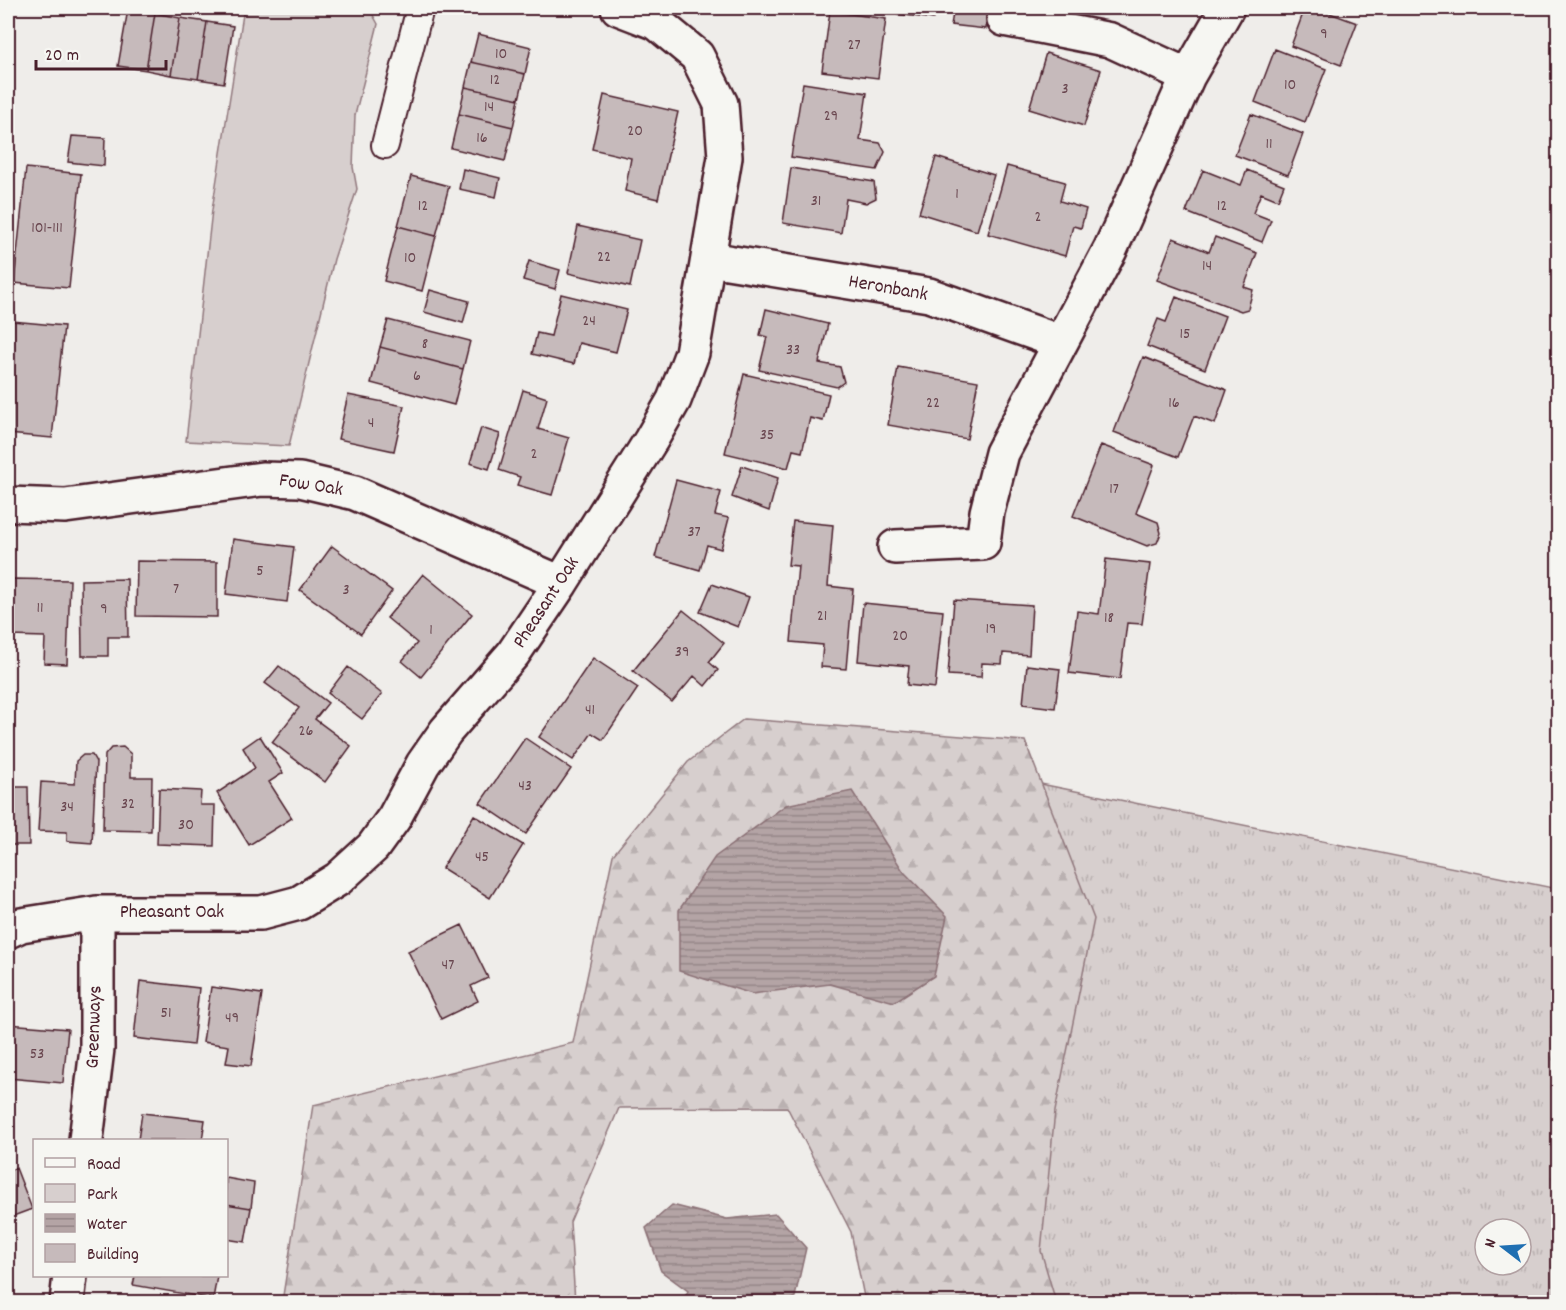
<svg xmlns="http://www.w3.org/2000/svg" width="1566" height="1310" font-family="Dekko,sans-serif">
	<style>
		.grass { fill: url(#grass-tufts); stroke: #90777c; stroke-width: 1.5; fill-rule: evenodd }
		.forest { fill: url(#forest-firs); stroke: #90777c; stroke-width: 1.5 }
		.park { fill: #d7cfce; stroke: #90777c; stroke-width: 1.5 }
		.water { fill: url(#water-rules); stroke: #8a6f74; stroke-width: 1.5 }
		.building { fill: #c6babb; stroke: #4a1f2b; stroke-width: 1.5 }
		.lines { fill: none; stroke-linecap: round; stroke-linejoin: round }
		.lane-casing { stroke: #4a1f2b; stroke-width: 30 }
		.street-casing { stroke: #4a1f2b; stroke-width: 38 }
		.lane { stroke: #f6f6f2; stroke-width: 26 }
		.street { stroke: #f6f6f2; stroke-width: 33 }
		.labels { text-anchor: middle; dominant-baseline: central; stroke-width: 6; stroke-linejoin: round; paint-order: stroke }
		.number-label { font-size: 16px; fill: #69464f }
		.street-label { font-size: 20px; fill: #4a1f2b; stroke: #f6f6f2 }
	</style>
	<defs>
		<pattern id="grass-tufts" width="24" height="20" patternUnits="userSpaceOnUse" patternTransform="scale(1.5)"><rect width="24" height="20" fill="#d7cfce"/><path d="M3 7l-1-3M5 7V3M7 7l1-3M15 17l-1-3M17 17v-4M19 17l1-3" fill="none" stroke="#bab1b1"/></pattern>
		<pattern id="forest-firs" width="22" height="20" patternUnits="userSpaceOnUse" patternTransform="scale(1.5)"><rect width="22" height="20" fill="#d7cfce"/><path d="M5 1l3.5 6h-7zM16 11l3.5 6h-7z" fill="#bab1b1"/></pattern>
		<pattern id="water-rules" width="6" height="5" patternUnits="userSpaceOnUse" patternTransform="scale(1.5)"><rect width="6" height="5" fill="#b4a4a5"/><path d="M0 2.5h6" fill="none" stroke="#948587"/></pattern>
	</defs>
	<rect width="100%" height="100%" fill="#efedea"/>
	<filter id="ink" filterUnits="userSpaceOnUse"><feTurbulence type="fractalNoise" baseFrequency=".0167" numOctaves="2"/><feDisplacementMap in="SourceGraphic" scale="12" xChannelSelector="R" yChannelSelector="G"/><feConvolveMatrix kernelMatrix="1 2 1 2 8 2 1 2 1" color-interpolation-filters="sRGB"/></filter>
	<g filter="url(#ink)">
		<path class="grass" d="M 1031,782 L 1558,889 L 1558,1302 L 959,1302 ZM 1485,1229 L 1521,1229 L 1521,1265 L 1485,1265 Z"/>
		<path class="forest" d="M 744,719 L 1025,741 L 1094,919 L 1055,1111 L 1041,1251 L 1056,1302 L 865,1302 L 851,1232 L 787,1107 L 619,1108 L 570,1222 L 575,1302 L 282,1302 L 313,1105 L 573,1043 L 613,855 L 688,762 Z"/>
		<path class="park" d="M 244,8 L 369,8 L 378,24 L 355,115 L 353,167 L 357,189 L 334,259 L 289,446 L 186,441 L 212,210 Z"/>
		<path class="water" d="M 852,791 L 903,871 L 947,916 L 934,976 L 894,1002 L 830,984 L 752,994 L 679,971 L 679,910 L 715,857 L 786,805 Z
			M 672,1205 L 727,1219 L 776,1214 L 806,1248 L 795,1297 L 787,1302 L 682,1302 L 688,1291 L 661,1271 L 646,1228 Z"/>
		<path class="building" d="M 893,8 L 934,8 L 933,19 L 892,13 Z
			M 954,8 L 988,8 L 986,29 L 951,25 Z
			M 1305,8 L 1316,8 L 1357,23 L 1341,65 L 1291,46 Z
			M 128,9 L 155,13 L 146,70 L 118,66 Z
			M 830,11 L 886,19 L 878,78 L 822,71 Z
			M 155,13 L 180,18 L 171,75 L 146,70 Z
			M 180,18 L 207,22 L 198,79 L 171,75 Z
			M 207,22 L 233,26 L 224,83 L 198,79 Z
			M 478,34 L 531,47 L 525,74 L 471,62 Z
			M 1275,49 L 1326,69 L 1305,122 L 1255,102 Z
			M 1046,53 L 1101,70 L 1084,126 L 1029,109 Z
			M 471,62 L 525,74 L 519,99 L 465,87 Z
			M 803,83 L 867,93 L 860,140 L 880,143 L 885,152 L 877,170 L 791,157 Z
			M 465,87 L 519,99 L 513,127 L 459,114 Z
			M 604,95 L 678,112 L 658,199 L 625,191 L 631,158 L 592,149 Z
			M 459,114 L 513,127 L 505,161 L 451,148 Z
			M 1251,114 L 1303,134 L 1288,175 L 1235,155 Z
			M 72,136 L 105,138 L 104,166 L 68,162 Z
			M 936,157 L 994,175 L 977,231 L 919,213 Z
			M 1007,166 L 1065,182 L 1060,201 L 1086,209 L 1081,228 L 1073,226 L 1065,256 L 988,234 Z
			M 26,168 L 81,174 L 69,288 L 14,283 Z
			M 791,168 L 874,182 L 876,198 L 866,203 L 846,199 L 841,233 L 783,223 Z
			M 463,169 L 500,178 L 496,197 L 459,189 Z
			M 1203,170 L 1241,185 L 1247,170 L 1284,185 L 1278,200 L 1261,193 L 1253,213 L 1271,220 L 1262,242 L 1186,212 Z
			M 411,176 L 449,186 L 436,236 L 398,226 Z
			M 398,226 L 436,236 L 422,291 L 384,281 Z
			M 578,226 L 640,240 L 630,287 L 568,273 Z
			M 1215,237 L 1257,253 L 1244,287 L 1253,290 L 1248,309 L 1241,311 L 1157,280 L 1173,238 L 1209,252 Z
			M 529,261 L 560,270 L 555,289 L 523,280 Z
			M 430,290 L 469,301 L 463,323 L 424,312 Z
			M 561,294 L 627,310 L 616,352 L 579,343 L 574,364 L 532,354 L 537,333 L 551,336 Z
			M 1176,297 L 1225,316 L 1205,369 L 1147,346 L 1158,319 L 1166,322 Z
			M 766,309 L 828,324 L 819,363 L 840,367 L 844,382 L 837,387 L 759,370 L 767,337 L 760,335 Z
			M 388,320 L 470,341 L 463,369 L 380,347 Z
			M 12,321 L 64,326 L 52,438 L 8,434 L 8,369 Z
			M 380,347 L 463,369 L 454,405 L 371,383 Z
			M 1143,357 L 1227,390 L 1215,424 L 1194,416 L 1178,457 L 1114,432 Z
			M 898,367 L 978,381 L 967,439 L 888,425 Z
			M 744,374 L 829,394 L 823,421 L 810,418 L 802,452 L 793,450 L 788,468 L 725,453 Z
			M 523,390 L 547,398 L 538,429 L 569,438 L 552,495 L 517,485 L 520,477 L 499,470 Z
			M 348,395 L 404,406 L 394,451 L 338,439 Z
			M 481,428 L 500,434 L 489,469 L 470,463 Z
			M 1101,445 L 1154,465 L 1136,513 L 1158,522 L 1161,533 L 1157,543 L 1147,546 L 1073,516 Z
			M 742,466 L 778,478 L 769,511 L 732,497 Z
			M 676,480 L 721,492 L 715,515 L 729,518 L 721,549 L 707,545 L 700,570 L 655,557 Z
			M 793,521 L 833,525 L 828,586 L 853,589 L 846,669 L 821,667 L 823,645 L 791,642 L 798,566 L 788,565 Z
			M 233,539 L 294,547 L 287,602 L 226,594 Z
			M 332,546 L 392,591 L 361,634 L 300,590 Z
			M 1106,559 L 1150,564 L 1142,624 L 1127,623 L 1120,679 L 1069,673 L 1077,611 L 1099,614 Z
			M 137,561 L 217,562 L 217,617 L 136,616 Z
			M 423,574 L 472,614 L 421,677 L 402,661 L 417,643 L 387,618 Z
			M 12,579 L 70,580 L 67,664 L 44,663 L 45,637 L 11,636 Z
			M 127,579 L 128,637 L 108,637 L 108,656 L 82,656 L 81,580 Z
			M 712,584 L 749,597 L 738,627 L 700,612 Z
			M 954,600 L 1032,605 L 1029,655 L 1003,653 L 1002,664 L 982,663 L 981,677 L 948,675 Z
			M 863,603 L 943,611 L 935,688 L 907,685 L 909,666 L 858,661 Z
			M 683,610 L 724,643 L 709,662 L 718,670 L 705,686 L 694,676 L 672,702 L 633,671 Z
			M 593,658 L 638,688 L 603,740 L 592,733 L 573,760 L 539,737 Z
			M 1027,665 L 1060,669 L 1055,708 L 1023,704 Z
			M 279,666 L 328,703 L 315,719 L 351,746 L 325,782 L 272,742 L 299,708 L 265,683 Z
			M 348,667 L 382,694 L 362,719 L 328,693 Z
			M 260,736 L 283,773 L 269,782 L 292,818 L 249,845 L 217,793 L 255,768 L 243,748 Z
			M 525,738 L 571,769 L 526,834 L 480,803 Z
			M 123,747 L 131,754 L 131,777 L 152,777 L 151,831 L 103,830 L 105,755 L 111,748 Z
			M 83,755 L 92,755 L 96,762 L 92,843 L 67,841 L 67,832 L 38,831 L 41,782 L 75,784 L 76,761 Z
			M 8,787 L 28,787 L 29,845 L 8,845 Z
			M 159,789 L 201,791 L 200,805 L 215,805 L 214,846 L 157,844 Z
			M 474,815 L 523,845 L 490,898 L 442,868 Z
			M 462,925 L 488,978 L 471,986 L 478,1001 L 441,1019 L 408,951 Z
			M 140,981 L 199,988 L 193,1045 L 134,1038 Z
			M 211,987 L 262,994 L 251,1066 L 226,1063 L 229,1046 L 203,1042 Z
			M 8,1024 L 68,1029 L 63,1083 L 8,1078 Z
			M 142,1113 L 205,1120 L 202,1140 L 138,1140 Z
			M 16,1168 L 32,1209 L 8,1218 L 8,1171 Z
			M 226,1178 L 254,1183 L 251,1208 L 226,1204 Z
			M 226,1204 L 251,1208 L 245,1242 L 226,1239 Z
			M 8,1242 L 11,1242 L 8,1302 Z
			M 135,1276 L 217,1276 L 213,1299 L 133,1285 Z
			M 128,1297 L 165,1302 L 127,1302 Z"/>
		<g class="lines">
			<defs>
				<path id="lane" d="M 385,145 L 420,8"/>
				<path id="street" d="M 1188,76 L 1227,8
					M 709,259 L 929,295 L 1060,342
					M 8,504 L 65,506 L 262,479 L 300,480 L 355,493 L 561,583
					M 895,547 L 983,543 L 987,512 L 1002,453 L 1110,250 L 1188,76 L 1110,40 L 1004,19
					M 8,931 L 21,925 L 97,913 L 261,913 L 299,903 L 338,879 L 373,847 L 394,818 L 423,764 L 446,731 L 513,654 L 561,583 L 651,440 L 674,400 L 692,353 L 725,157 L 721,104 L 697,56 L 657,23 L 618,8
					M 86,1140 L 97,1049 L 97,913
					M 67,1302 L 70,1276"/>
			</defs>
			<use href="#lane" class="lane-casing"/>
			<use href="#street" class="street-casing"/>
			<use href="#lane" class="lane"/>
			<use href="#street" class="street"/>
		</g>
	</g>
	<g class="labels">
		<g class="number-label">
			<text x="1324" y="34">9</text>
			<text x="854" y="45">27</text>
			<text x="501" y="54">10</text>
			<text x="495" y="80">12</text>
			<text x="1290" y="85">10</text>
			<text x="1065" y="89">3</text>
			<text x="489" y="107">14</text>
			<text x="831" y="116">29</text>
			<text x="635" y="131">20</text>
			<text x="482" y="138">16</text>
			<text x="1269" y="144">11</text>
			<text x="957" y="194">1</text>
			<text x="816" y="201">31</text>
			<text x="423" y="206">12</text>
			<text x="1222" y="206">12</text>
			<text x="1038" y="217">2</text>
			<text x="47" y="228">101-111</text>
			<text x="604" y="257">22</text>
			<text x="410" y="258">10</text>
			<text x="1207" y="266">14</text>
			<text x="589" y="321">24</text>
			<text x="1185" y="334">15</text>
			<text x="425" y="344">8</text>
			<text x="793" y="350">33</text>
			<text x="417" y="376">6</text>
			<text x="933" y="403">22</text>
			<text x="1174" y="403">16</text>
			<text x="371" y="423">4</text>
			<text x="767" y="435">35</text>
			<text x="534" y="454">2</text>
			<text x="1114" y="489">17</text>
			<text x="694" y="532">37</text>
			<text x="260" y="571">5</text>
			<text x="176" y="589">7</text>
			<text x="346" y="590">3</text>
			<text x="40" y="608">11</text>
			<text x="104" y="609">9</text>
			<text x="822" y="616">21</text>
			<text x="1109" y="618">18</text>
			<text x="991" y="629">19</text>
			<text x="431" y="630">1</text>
			<text x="900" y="636">20</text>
			<text x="682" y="652">39</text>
			<text x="590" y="710">41</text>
			<text x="306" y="731">26</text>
			<text x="525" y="786">43</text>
			<text x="128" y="804">32</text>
			<text x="67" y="807">34</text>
			<text x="186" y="825">30</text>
			<text x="482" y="857">45</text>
			<text x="448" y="965">47</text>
			<text x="166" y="1013">51</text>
			<text x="232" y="1018">49</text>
			<text x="37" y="1054">53</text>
		</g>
		<g class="street-label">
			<text transform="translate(888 289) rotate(10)">Heronbank</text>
			<text transform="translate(311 486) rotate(9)">Fow Oak</text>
			<text transform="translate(547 603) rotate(-57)">Pheasant Oak</text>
			<text x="172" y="913">Pheasant Oak</text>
			<text transform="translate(95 1027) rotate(-88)">Greenways</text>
		</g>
	</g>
	<rect width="1566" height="1310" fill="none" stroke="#f6f6f2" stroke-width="30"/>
	<rect x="15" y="15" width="1536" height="1280" fill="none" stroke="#4a1f2b" stroke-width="2" filter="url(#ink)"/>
	<rect x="33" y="1139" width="195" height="138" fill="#f6f6f2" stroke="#b1a0a2" stroke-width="1.5"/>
	<rect x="45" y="1158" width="30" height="9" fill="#f6f6f2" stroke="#b1a0a2" stroke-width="1.5"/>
	<text x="87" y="1169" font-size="18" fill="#4a1f2b">Road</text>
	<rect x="45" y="1184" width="30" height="18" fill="#d7cfce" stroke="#b1a0a2" stroke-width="1.5"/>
	<text x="87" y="1199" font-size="18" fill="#4a1f2b">Park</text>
	<rect x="45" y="1214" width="30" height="18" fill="url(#water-rules)" stroke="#b1a0a2" stroke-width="1.5"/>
	<text x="87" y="1229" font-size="18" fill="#4a1f2b">Water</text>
	<rect x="45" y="1244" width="30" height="18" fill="#c6babb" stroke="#b1a0a2" stroke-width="1.5"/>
	<text x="87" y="1259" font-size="18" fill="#4a1f2b">Building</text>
	<g transform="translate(1503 1247) rotate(287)"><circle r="28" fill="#f6f6f2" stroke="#b1a0a2" stroke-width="1.5"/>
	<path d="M0-4.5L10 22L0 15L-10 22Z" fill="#1f6fb2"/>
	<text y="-9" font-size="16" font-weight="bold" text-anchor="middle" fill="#4a1f2b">N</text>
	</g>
	<path d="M36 60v9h130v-9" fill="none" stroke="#4a1f2b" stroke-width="3"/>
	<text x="45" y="60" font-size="18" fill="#4a1f2b" stroke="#f6f6f2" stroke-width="4.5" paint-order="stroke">20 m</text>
</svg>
